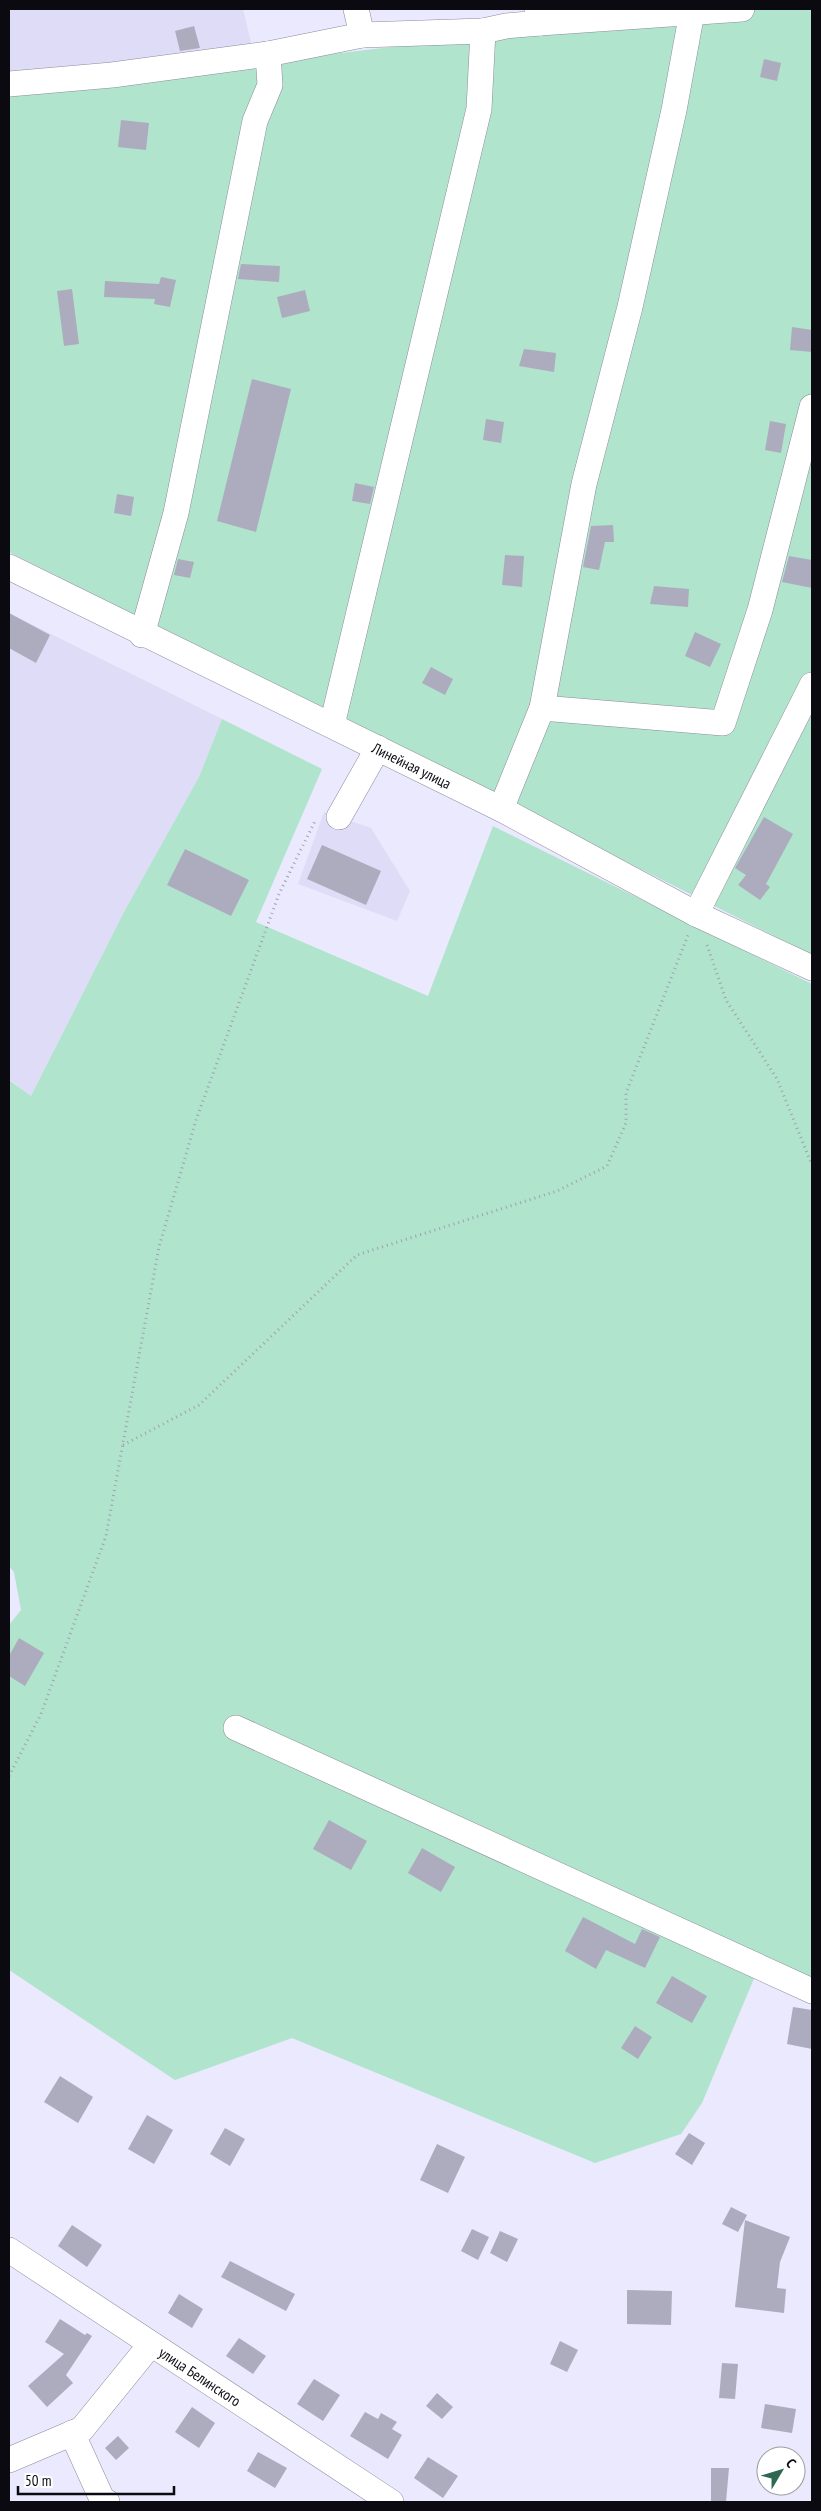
<svg xmlns="http://www.w3.org/2000/svg" width="821" height="2511" font-family="'PT Sans Narrow',sans-serif">
	<style>
		.built { fill: #dedcf7 }
		.green { fill: #b0e4cc }
		.building { fill: #adacbe }
		.lines { fill: none; stroke-linecap: round; stroke-linejoin: round }
		.minor-casing { stroke: #8c8b9d; stroke-width: 26 }
		.path { stroke: #a1a0b0; stroke-width: 3; stroke-dasharray: 1 4; stroke-linecap: butt }
		.minor { stroke: #fff; stroke-width: 25 }
		.labels { text-anchor: middle; dominant-baseline: central; stroke-width: 4; stroke-linejoin: round; paint-order: stroke }
		.street-label { font-size: 15px; fill: #0b0a11; stroke: #fff }
	</style>
	<rect width="100%" height="100%" fill="#eae9fd"/>
	<path class="built" d="M 9,9 L 243,9 L 256,63 L 9,84 Z
		M 9,613 L 222,719 L 199,777 L 125,910 L 31,1096 L 9,1079 Z
		M 324,812 L 371,828 L 410,891 L 397,921 L 298,884 Z"/>
	<path class="green" d="M 715,9 L 812,9 L 812,955 L 9,552 L 9,84 L 256,63 Z
		M 222,719 L 322,769 L 256,922 L 428,996 L 493,826 L 812,984 L 812,1983 L 760,1964 L 702,2103 L 681,2134 L 595,2163 L 292,2038 L 175,2080 L 9,1970 L 9,1625 L 21,1610 L 14,1572 L 9,1566 L 9,1080 L 31,1096 L 125,910 L 199,777 Z"/>
	<path class="building" d="M 194,26 L 200,48 L 180,51 L 175,31 Z
		M 764,59 L 781,63 L 777,81 L 760,77 Z
		M 121,120 L 149,123 L 146,150 L 118,147 Z
		M 241,264 L 280,266 L 279,282 L 238,279 Z
		M 161,277 L 176,280 L 170,307 L 154,304 L 155,299 L 104,297 L 105,281 L 159,284 Z
		M 72,289 L 79,344 L 64,346 L 57,291 Z
		M 305,290 L 310,311 L 282,318 L 277,297 Z
		M 792,327 L 812,330 L 812,352 L 790,350 Z
		M 524,349 L 556,353 L 554,372 L 519,366 Z
		M 252,379 L 291,389 L 256,532 L 217,521 Z
		M 486,419 L 504,422 L 501,443 L 483,440 Z
		M 770,421 L 786,424 L 781,453 L 765,450 Z
		M 355,483 L 374,487 L 370,504 L 352,501 Z
		M 117,494 L 134,497 L 131,516 L 114,513 Z
		M 613,525 L 614,542 L 605,542 L 599,570 L 583,567 L 591,526 Z
		M 505,555 L 524,556 L 522,587 L 502,585 Z
		M 789,556 L 812,560 L 812,588 L 782,582 Z
		M 178,559 L 194,562 L 190,578 L 174,575 Z
		M 654,586 L 689,589 L 688,607 L 650,604 Z
		M 9,613 L 50,635 L 36,663 L 9,648 Z
		M 695,632 L 721,644 L 710,667 L 685,656 Z
		M 431,667 L 453,679 L 445,695 L 422,683 Z
		M 764,817 L 793,834 L 766,884 L 770,887 L 760,900 L 738,885 L 746,875 L 735,868 Z
		M 322,845 L 381,871 L 366,905 L 307,879 Z
		M 185,849 L 249,880 L 231,916 L 167,885 Z
		M 19,1638 L 44,1653 L 25,1686 L 9,1676 L 9,1656 Z
		M 329,1820 L 367,1841 L 351,1870 L 313,1849 Z
		M 422,1848 L 455,1867 L 441,1892 L 408,1873 Z
		M 583,1917 L 635,1944 L 642,1929 L 660,1937 L 645,1968 L 606,1950 L 596,1969 L 565,1951 Z
		M 672,1976 L 707,1996 L 692,2023 L 656,2003 Z
		M 793,2007 L 812,2010 L 812,2049 L 787,2044 Z
		M 635,2026 L 652,2037 L 638,2059 L 621,2048 Z
		M 60,2076 L 93,2097 L 78,2123 L 44,2102 Z
		M 147,2115 L 173,2130 L 154,2164 L 128,2149 Z
		M 225,2128 L 245,2139 L 230,2166 L 210,2154 Z
		M 689,2133 L 705,2143 L 692,2165 L 675,2154 Z
		M 437,2144 L 465,2157 L 448,2193 L 420,2180 Z
		M 731,2207 L 747,2215 L 738,2232 L 722,2224 Z
		M 745,2220 L 790,2237 L 780,2262 L 777,2288 L 786,2289 L 784,2313 L 735,2307 Z
		M 72,2225 L 102,2245 L 87,2267 L 58,2246 Z
		M 472,2229 L 489,2237 L 478,2260 L 461,2251 Z
		M 500,2231 L 518,2239 L 507,2262 L 490,2253 Z
		M 230,2261 L 295,2294 L 286,2311 L 221,2277 Z
		M 627,2290 L 672,2291 L 671,2325 L 627,2324 Z
		M 179,2294 L 203,2309 L 192,2328 L 168,2313 Z
		M 60,2319 L 85,2335 L 87,2333 L 92,2336 L 66,2375 L 73,2383 L 47,2407 L 28,2386 L 64,2354 L 45,2342 Z
		M 239,2338 L 266,2356 L 253,2374 L 226,2356 Z
		M 560,2341 L 578,2350 L 567,2372 L 550,2364 Z
		M 722,2363 L 738,2364 L 735,2399 L 719,2398 Z
		M 314,2379 L 340,2395 L 323,2421 L 297,2404 Z
		M 437,2393 L 453,2407 L 442,2419 L 426,2406 Z
		M 765,2404 L 796,2409 L 792,2433 L 761,2428 Z
		M 192,2407 L 215,2423 L 199,2448 L 175,2432 Z
		M 365,2412 L 378,2419 L 381,2413 L 397,2422 L 392,2429 L 402,2435 L 388,2459 L 350,2436 Z
		M 118,2436 L 129,2448 L 116,2460 L 105,2448 Z
		M 258,2452 L 287,2468 L 275,2488 L 247,2471 Z
		M 428,2457 L 458,2476 L 443,2498 L 414,2478 Z
		M 711,2468 L 729,2468 L 726,2502 L 711,2502 Z"/>
	<g class="lines">
		<defs>
			<g id="minor">
				<path d="M 356,9 L 362,35"/>
				<path d="M 537,9 L 540,23 L 742,9"/>
				<path d="M 9,84 L 112,75 L 268,54 L 362,35 L 483,31"/>
				<path id="s1" d="M 9,567 L 501,809 L 696,914 L 812,968"/>
				<path d="M 142,635 L 176,513 L 255,121 L 270,85 L 268,54"/>
				<path d="M 542,708 L 723,723 L 760,610 L 812,407"/>
				<path d="M 332,725 L 479,109 L 483,31 L 506,26 L 540,23"/>
				<path d="M 501,809 L 542,708 L 584,484 L 630,307 L 674,110 L 692,12"/>
				<path d="M 339,817 L 378,748"/>
				<path d="M 696,914 L 812,685"/>
				<path d="M 236,1728 L 812,1991"/>
				<path id="s2" d="M 9,2250 L 391,2502"/>
				<path d="M 72,2433 L 102,2499 L 107,2502"/>
				<path d="M 9,2460 L 82,2429 L 151,2344"/>
			</g>
		</defs>
		<use href="#minor" class="minor-casing"/>
		<path class="path" d="M 707,945 L 726,1000 L 777,1079 L 812,1165
			M 123,1445 L 199,1405 L 357,1255 L 557,1191 L 607,1166 L 626,1123 L 626,1093 L 688,935
			M 9,1776 L 41,1714 L 106,1536 L 159,1247 L 196,1120 L 279,894 L 316,819"/>
		<use href="#minor" class="minor"/>
	</g>
	<g class="labels">
		<g class="street-label">
			<text stroke="none"><textPath href="#s1" startOffset="449">Линейная улица</textPath></text>
			<text stroke="none"><textPath href="#s2" startOffset="229">улица Белинского</textPath></text>
		</g>
	</g>
	<rect width="821" height="2511" fill="none" stroke="#0b0a11" stroke-width="20"/>
	<g transform="translate(781 2471) rotate(52)"><circle r="24" fill="#ffffff" stroke="#9d9da0"/>
	<path d="M0-4L9 19L0 12L-9 19Z" fill="#2e6851"/>
	<text y="-8" font-size="14" font-weight="bold" text-anchor="middle" fill="#0b0a11">С</text>
	</g>
	<path d="M18 2486v8h156v-8" fill="none" stroke="#0b0a11" stroke-width="2.5"/>
	<text x="25" y="2486" font-size="15" fill="#0b0a11" stroke="#ffffff" stroke-width="4" paint-order="stroke">50 m</text>
</svg>
